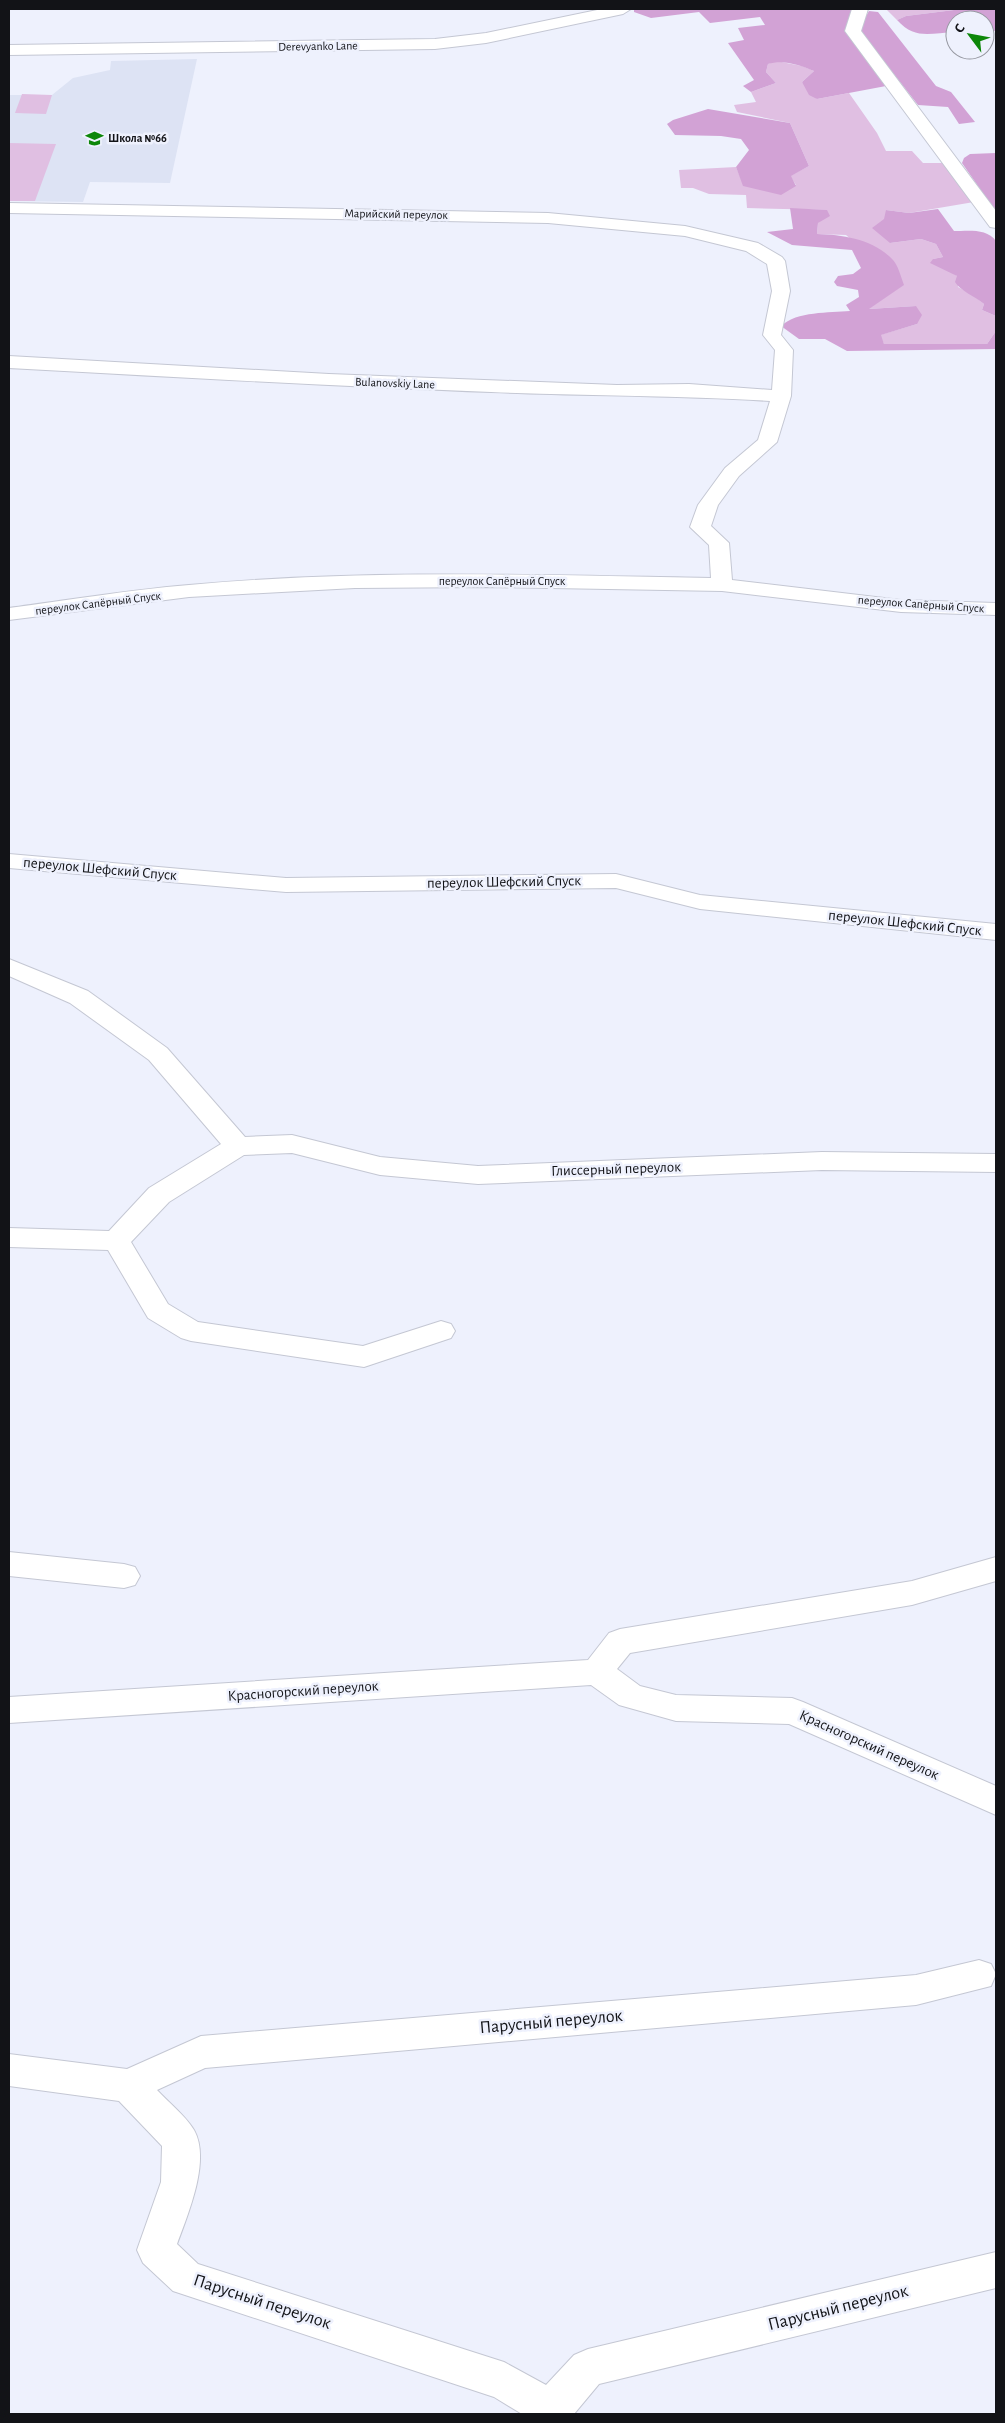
<svg xmlns="http://www.w3.org/2000/svg" width="1005" height="2423" font-family="'Alegreya Sans',sans-serif">
	<style>
		.built { fill: #dde3f4 }
		.green { fill: #e0bfe2 }
		.forest { fill: #d2a2d5 }
		.lines { fill: none; stroke-linecap: round; stroke-linejoin: round }
		.street-casing { stroke: #c4c7d3; stroke-width: 2 }
		.street { fill: #fff; fill-rule: evenodd }
		.labels { text-anchor: middle; dominant-baseline: central; stroke-width: 5; stroke-linejoin: round; paint-order: stroke }
		.far-street-label { font-size: 12px; fill: #121317; stroke: #eef1fd }
		.far-poi-label { font-size: 12px; font-weight: bold; fill: #121317; stroke: #eef1fd; text-anchor: start }
		.street-label { font-size: 15px; fill: #121317; stroke: #eef1fd }
		.near-street-label { font-size: 18px; fill: #121317; stroke: #eef1fd }
	</style>
	<rect width="100%" height="100%" fill="#eef1fd"/>
	<path class="built" d="M 197,59 L 170,183 L 90,182 L 83,202 L 9,201 L 9,95 L 52,95 L 73,78 L 110,70 L 111,61 Z"/>
	<path class="green" d="M 886,9 L 962,9 L 906,16 L 897,20 Z
		M 776,61 L 802,66 L 814,71 L 802,82 L 817,99 L 849,93 L 877,133 L 886,151 L 912,151 L 923,163 L 945,163 L 974,202 L 909,213 L 886,210 L 890,243 L 921,239 L 936,244 L 943,257 L 933,259 L 957,276 L 958,287 L 973,295 L 984,304 L 982,310 L 996,316 L 996,331 L 987,344 L 884,344 L 880,335 L 917,324 L 916,306 L 868,309 L 903,285 L 846,235 L 817,234 L 818,223 L 827,210 L 747,208 L 746,195 L 709,194 L 693,188 L 681,188 L 679,170 L 736,167 L 744,186 L 796,185 L 790,176 L 809,166 L 790,123 L 737,112 L 734,105 L 756,102 L 751,92 L 776,83 L 766,72 L 768,64 Z
		M 22,94 L 52,95 L 46,114 L 15,113 Z
		M 9,143 L 56,144 L 35,201 L 9,201 Z"/>
	<path class="forest" d="M 634,9 L 853,9 L 848,26 L 886,86 L 817,99 L 809,95 L 802,82 L 814,71 C 800,65 783,59 768,64 L 766,72 L 776,83 L 751,92 L 743,86 L 754,80 L 728,43 L 744,40 L 738,28 L 765,25 L 760,17 L 710,23 L 699,12 L 651,18 L 634,12 Z
		M 962,9 L 996,10 L 996,31 L 985,30 L 985,20 L 955,20 L 955,32 C 930,33 915,40 897,20 L 906,16 Z
		M 869,11 L 878,12 L 936,86 L 951,92 L 975,122 L 959,124 L 948,107 L 918,105 L 861,32 L 861,25 Z
		M 708,109 L 790,123 L 809,166 L 791,176 L 796,186 L 781,195 L 743,186 L 736,167 L 749,150 L 741,139 L 721,136 L 675,135 L 667,124 L 673,120 Z
		M 996,153 L 996,212 L 962,163 L 964,158 L 970,154 Z
		M 790,208 L 827,210 L 830,216 L 818,223 L 817,234 C 844,235 873,239 893,260 C 898,265 901,277 904,285 L 869,309 L 916,306 L 922,315 L 917,324 L 881,335 L 884,344 L 987,344 L 996,331 L 996,349 L 847,351 L 825,339 L 799,339 L 781,326 C 797,311 829,313 850,311 L 846,305 L 859,297 L 858,290 L 837,286 L 834,282 L 838,276 L 853,274 L 861,268 L 852,250 L 792,245 L 767,232 L 793,229 Z
		M 938,209 L 954,231 C 968,231 987,228 996,241 L 996,316 L 982,310 L 984,304 C 975,296 960,291 955,282 L 957,276 L 930,263 L 933,259 L 943,257 L 936,244 L 921,239 L 890,243 L 872,228 L 884,219 L 886,210 L 909,213 Z"/>
	<g class="lines">
		<defs>
			<path id="street" d="M 602,9 L 631,9 L 623,14 L 486,43 L 435,49 L 9,55 L 9,45 L 435,39 L 486,33 Z
				M 852,9 L 868,9 L 861,31 L 996,211 L 996,228 L 990,227 L 845,31 Z
				M 9,203 L 548,213 L 685,226 L 758,243 L 782,257 L 785,261 L 790,291 L 781,335 L 793,350 L 791,396 L 777,442 L 739,476 L 718,505 L 711,526 L 729,543 L 732,580 L 901,600 L 996,603 L 996,615 L 901,612 L 722,591 L 488,587 L 355,588 L 189,597 L 9,620 L 9,608 C 69,600 129,590 189,585 C 362,569 537,575 711,578 L 709,545 L 690,527 L 698,505 L 725,468 L 758,440 L 770,401 C 677,395 584,396 491,392 C 330,386 170,377 9,368 L 9,356 L 329,374 L 617,385 L 689,384 L 772,390 L 775,350 L 763,335 L 772,291 L 767,264 L 746,251 L 685,236 L 548,223 L 9,213 Z
				M 9,854 L 286,878 L 616,874 L 700,895 L 996,924 L 996,940 L 700,909 L 616,888 L 286,892 L 9,868 Z
				M 9,959 L 88,991 L 167,1048 L 245,1137 L 292,1135 L 380,1157 L 478,1166 L 822,1152 L 996,1154 L 996,1172 L 822,1170 L 478,1184 L 380,1175 L 292,1153 L 244,1155 L 169,1202 L 131,1242 L 168,1304 L 198,1322 L 363,1346 L 441,1321 L 451,1324 L 455,1331 L 451,1338 L 364,1367 L 191,1341 L 181,1338 L 148,1318 L 108,1250 L 9,1247 L 9,1228 L 109,1231 L 149,1188 L 221,1144 L 149,1060 L 70,1003 L 9,976 Z
				M 9,1552 L 124,1564 L 135,1567 L 140,1576 L 135,1585 L 124,1588 L 9,1576 Z
				M 996,1557 L 996,1581 L 912,1605 L 630,1653 L 617,1669 L 640,1686 L 676,1695 L 792,1698 L 803,1702 L 996,1786 L 996,1815 L 789,1724 L 676,1721 L 619,1705 L 591,1685 L 9,1723 L 9,1697 L 588,1660 L 609,1633 L 620,1629 L 912,1581 Z
				M 979,1960 L 991,1964 L 996,1974 L 991,1986 L 916,2005 L 205,2068 L 157,2090 C 168,2102 185,2115 194,2130 C 211,2160 188,2214 177,2244 L 198,2264 L 504,2362 L 546,2385 L 574,2355 L 588,2349 L 996,2252 L 996,2288 L 599,2384 L 574,2414 L 522,2414 L 494,2397 L 173,2291 L 143,2263 L 137,2250 L 161,2182 L 162,2146 L 119,2101 L 9,2086 L 9,2054 L 127,2069 L 201,2036 L 916,1975 Z"/>
		</defs>
		<use href="#street" class="street-casing"/>
		<use href="#street" class="street"/>
	</g>
	<defs>
		<symbol id="school-bare" viewBox="-9 -9 18 18"><path d="M0-5L7-2L0 1L-7-2ZM-4 1L0 2.5L4 1V4Q0 6-4 4Z" fill="#0d8709" stroke="#eef1fd" stroke-width="2.5" paint-order="stroke"/></symbol>
	</defs>
	<g fill-rule="evenodd">
		<use href="#school-bare" x="82" y="126" width="25" height="25"/>
	</g>
	<g class="labels">
		<g class="far-street-label">
			<text transform="translate(318 46) rotate(-1)">Derevyanko Lane</text>
			<text transform="translate(396 214) rotate(1)">Марийский переулок</text>
			<text transform="translate(395 383) rotate(2)">Bulanovskiy Lane</text>
			<text x="502" y="581">переулок Сапёрный Спуск</text>
			<text transform="translate(98 603) rotate(-7)">переулок Сапёрный Спуск</text>
			<text transform="translate(921 604) rotate(4)">переулок Сапёрный Спуск</text>
		</g>
		<g class="far-poi-label">
			<text x="108" y="138">Школа №66</text>
		</g>
		<g class="street-label">
			<text transform="translate(100 869) rotate(5)">переулок Шефский Спуск</text>
			<text transform="translate(504 882) rotate(-1)">переулок Шефский Спуск</text>
			<text transform="translate(905 923) rotate(6)">переулок Шефский Спуск</text>
			<text transform="translate(616 1169) rotate(-2)">Глиссерный переулок</text>
			<text transform="translate(303 1691) rotate(-4)">Красногорский переулок</text>
			<text transform="translate(869 1745) rotate(24)">Красногорский переулок</text>
		</g>
		<g class="near-street-label">
			<text transform="translate(551 2022) rotate(-5)">Парусный переулок</text>
			<text transform="translate(262 2302) rotate(18)">Парусный переулок</text>
			<text transform="translate(838 2308) rotate(-14)">Парусный переулок</text>
		</g>
	</g>
	<rect width="1005" height="2423" fill="none" stroke="#121317" stroke-width="20"/>
	<g transform="translate(970 35) rotate(302)"><circle r="24" fill="#eef1fd" stroke="#9698a1"/>
	<path d="M0-4L9 19L0 12L-9 19Z" fill="#0d8709"/>
	<text y="-8" font-size="14" font-weight="bold" text-anchor="middle" fill="#121317">С</text>
	</g>
</svg>
